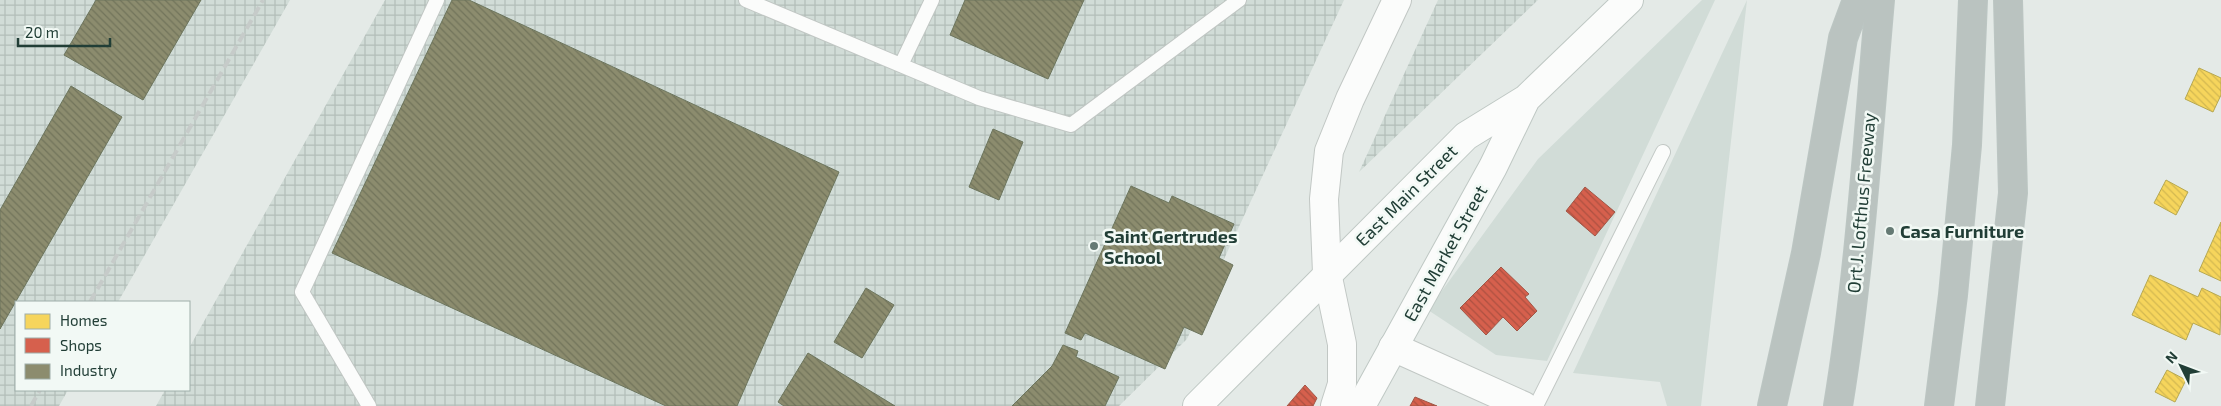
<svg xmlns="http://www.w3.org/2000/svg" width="2221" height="406" font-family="'Exo 2',sans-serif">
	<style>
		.built { fill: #d1dcd7 }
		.industrial { fill: url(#industrial-grid) }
		.homes { fill: url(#homes-back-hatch); stroke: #b6a851 }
		.shops { fill: url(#shops-back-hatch); stroke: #a05646 }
		.industry { fill: url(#industry-back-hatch); stroke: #6c755d }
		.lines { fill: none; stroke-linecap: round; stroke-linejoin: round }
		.service-casing { stroke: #c1c7c4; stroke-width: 16 }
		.minor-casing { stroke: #c1c7c4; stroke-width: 30 }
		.secondary-casing { stroke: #bfc8c4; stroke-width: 30 }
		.motorway-casing { stroke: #bcc6c3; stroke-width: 30 }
		.service { stroke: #fbfcfb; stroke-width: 14 }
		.minor { stroke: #fbfcfb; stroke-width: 28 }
		.secondary { stroke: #fbfcfb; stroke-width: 28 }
		.motorway { stroke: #bac3c0; stroke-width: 28 }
		.rail { stroke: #c6cbc9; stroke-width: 4; stroke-dasharray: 10 5; stroke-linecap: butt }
		.poi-dot { fill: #657a74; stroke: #f2f9f5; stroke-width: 2 }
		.labels { text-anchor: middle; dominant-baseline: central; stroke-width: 5; stroke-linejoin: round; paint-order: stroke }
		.street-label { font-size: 18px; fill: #213e36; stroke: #f2f9f5 }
		.poi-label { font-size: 18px; font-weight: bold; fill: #213e36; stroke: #f2f9f5; text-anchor: start }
	</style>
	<defs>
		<pattern id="industrial-grid" width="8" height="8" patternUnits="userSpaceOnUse" patternTransform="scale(1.25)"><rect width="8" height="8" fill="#d1dcd7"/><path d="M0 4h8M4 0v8" fill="none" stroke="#b3beb9"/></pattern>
		<pattern id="homes-back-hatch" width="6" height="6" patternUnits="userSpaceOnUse" patternTransform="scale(1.25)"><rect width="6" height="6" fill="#f6d55c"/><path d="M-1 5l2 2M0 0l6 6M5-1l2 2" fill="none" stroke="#d3b851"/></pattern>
		<pattern id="shops-back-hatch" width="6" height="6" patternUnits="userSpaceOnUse" patternTransform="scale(1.25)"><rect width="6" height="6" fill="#d6604d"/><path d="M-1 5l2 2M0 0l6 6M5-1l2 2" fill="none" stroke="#ad5141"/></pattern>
		<pattern id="industry-back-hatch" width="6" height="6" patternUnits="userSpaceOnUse" patternTransform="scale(1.25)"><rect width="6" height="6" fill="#8c8c6e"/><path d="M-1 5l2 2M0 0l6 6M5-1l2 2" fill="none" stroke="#72745b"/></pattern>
	</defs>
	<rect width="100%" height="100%" fill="#e4eae7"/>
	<path class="built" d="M 1702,0 L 1715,0 L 1547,361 L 1496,355 L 1428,310 L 1538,159 Z
		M 1747,0 L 1701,406 L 1667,406 L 1660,382 L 1573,373 Z"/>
	<path class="industrial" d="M 0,0 L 290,0 L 118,302 L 16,302 L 16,390 L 68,390 L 59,406 L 0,406 Z
		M 385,0 L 1344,0 L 1187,339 L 1119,406 L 156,406 L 165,390 L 189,390 L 189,348 Z
		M 1438,0 L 1538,0 L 1359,172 Z"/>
	<path class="homes" d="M 2199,68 L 2221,78 L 2221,95 L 2213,112 L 2185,99 Z
		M 2166,180 L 2188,192 L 2176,215 L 2154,203 Z
		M 2221,222 L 2221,281 L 2199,271 Z
		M 2150,275 L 2198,297 L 2202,288 L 2221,297 L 2220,335 L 2193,323 L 2186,340 L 2132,315 Z
		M 2167,370 L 2186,380 L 2175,402 L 2155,392 Z"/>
	<path class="shops" d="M 1585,187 L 1615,212 L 1595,236 L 1566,211 Z
		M 1501,267 L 1529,294 L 1525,297 L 1537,311 L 1517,331 L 1503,317 L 1486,335 L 1460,308 Z
		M 1305,385 L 1317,398 L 1313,406 L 1287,406 Z
		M 1415,397 L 1437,406 L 1410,406 Z"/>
	<path class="industry" d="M 96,0 L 201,0 L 143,100 L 64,55 Z
		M 452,0 L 469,0 L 839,172 L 737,406 L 666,406 L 332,253 Z
		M 965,0 L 1084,0 L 1048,79 L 950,35 Z
		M 71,86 L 122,117 L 0,329 L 0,210 Z
		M 993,129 L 1023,142 L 999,200 L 969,187 Z
		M 1131,186 L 1169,203 L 1172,196 L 1234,224 L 1219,258 L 1233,265 L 1202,335 L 1184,327 L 1165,369 L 1085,333 L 1081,340 L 1065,333 Z
		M 866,288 L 894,305 L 862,358 L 834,342 Z
		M 1063,345 L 1078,351 L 1076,357 L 1119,377 L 1105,406 L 1012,406 L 1052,366 Z
		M 808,353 L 895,406 L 784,406 L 778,402 Z"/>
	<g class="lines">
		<defs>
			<path id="service" d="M 746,0 L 979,98 L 1071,125 L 1239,0
				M 901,65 L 932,0
				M 369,406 L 302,292 L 437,0
				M 1536,406 L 1663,152"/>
			<path id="minor" d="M 1393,347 L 1524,406
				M 1335,406 L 1342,384 L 1342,344 L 1327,273 L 1324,199 L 1329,151 L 1350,99 L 1397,0"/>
			<path id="secondary" d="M 1197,406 L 1466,136 L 1526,99 L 1629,0
				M 1361,406 L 1493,167 L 1526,99"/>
			<path id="motorway" d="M 1772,406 L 1806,253 L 1843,38 L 1857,0
				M 1838,406 C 1860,272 1868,135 1880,0
				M 1939,406 L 1953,295 L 1967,145 L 1973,0
				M 1990,406 L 2013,193 L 2008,0"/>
		</defs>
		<use href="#service" class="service-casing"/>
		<use href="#minor" class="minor-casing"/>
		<use href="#secondary" class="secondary-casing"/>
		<use href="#motorway" class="motorway-casing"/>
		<use href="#service" class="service"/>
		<use href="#minor" class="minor"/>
		<use href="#secondary" class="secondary"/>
		<use href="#motorway" class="motorway"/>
		<path class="rail" d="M 90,302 L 263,0
			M 31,406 L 40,390"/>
	</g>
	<g class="poi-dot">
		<circle cx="1890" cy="231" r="5"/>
		<circle cx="1094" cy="246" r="5"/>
	</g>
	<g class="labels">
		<g class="street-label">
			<text transform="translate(1406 195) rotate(-45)">East Main Street</text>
			<text transform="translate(1861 203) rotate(-85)">Ort J. Lofthus Freeway</text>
			<text transform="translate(1445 253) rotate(-61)">East Market Street</text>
		</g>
		<g class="poi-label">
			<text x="1900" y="231">Casa Furniture</text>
			<text x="1104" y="236">Saint Gertrudes<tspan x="1104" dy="21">School</tspan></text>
		</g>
	</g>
	<rect x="15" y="301" width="175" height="90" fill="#f2f9f5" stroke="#9eaea9"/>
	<rect x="25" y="314" width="25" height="15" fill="#f6d55c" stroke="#9eaea9"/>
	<text x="60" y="326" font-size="15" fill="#213e36">Homes</text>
	<rect x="25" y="338" width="25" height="15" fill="#d6604d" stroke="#9eaea9"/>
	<text x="60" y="351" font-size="15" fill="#213e36">Shops</text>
	<rect x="25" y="364" width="25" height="15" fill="#8c8c6e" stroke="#9eaea9"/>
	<text x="60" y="376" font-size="15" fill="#213e36">Industry</text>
	<g transform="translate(2181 366) rotate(312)" stroke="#f2f9f5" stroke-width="4" paint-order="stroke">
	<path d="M0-4L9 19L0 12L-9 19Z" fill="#213e36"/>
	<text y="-8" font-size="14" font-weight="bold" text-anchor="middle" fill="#213e36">N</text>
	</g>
	<path d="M18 38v8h92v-8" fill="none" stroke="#213e36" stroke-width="2.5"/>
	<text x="25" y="38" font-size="15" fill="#213e36" stroke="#f2f9f5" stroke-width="4" paint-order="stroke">20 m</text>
</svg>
